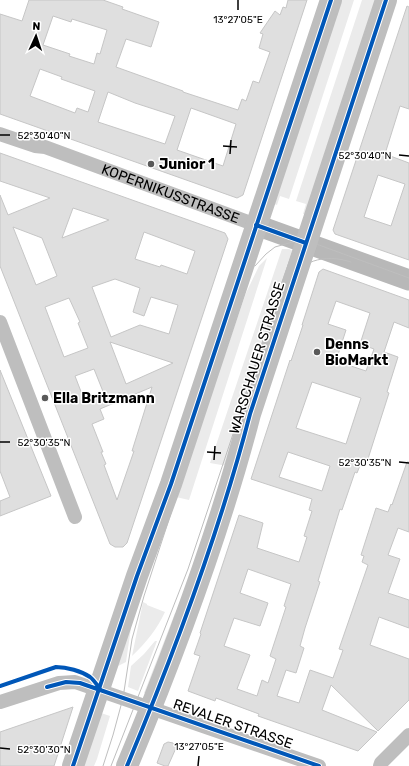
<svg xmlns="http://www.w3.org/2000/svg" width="409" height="766" font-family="Rubik,sans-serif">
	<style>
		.green { fill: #ebebeb }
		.building { fill: #dfdfdf; stroke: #c6c6c6; fill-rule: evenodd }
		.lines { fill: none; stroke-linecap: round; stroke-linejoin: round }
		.street { stroke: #bebebe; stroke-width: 14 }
		.secondary { stroke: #b8b8b8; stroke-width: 21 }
		.primary { stroke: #bebebe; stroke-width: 22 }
		.tram { stroke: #bebebe; stroke-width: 1 }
		.cycleway-casing { stroke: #fff; stroke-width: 6 }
		.cycleway { stroke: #0057b8; stroke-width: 4 }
		.ticks { fill: none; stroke: #000; stroke-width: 1.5 }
		.poi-dot { fill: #595959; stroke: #fff; stroke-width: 1.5 }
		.labels { text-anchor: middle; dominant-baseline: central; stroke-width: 3; stroke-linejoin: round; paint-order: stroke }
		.poi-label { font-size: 14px; font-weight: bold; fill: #000; stroke: #fff; text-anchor: start }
		.street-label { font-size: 14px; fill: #000; stroke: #fff }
		.ticks-label { font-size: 10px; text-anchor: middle; fill: #000; stroke: #fff; stroke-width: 3; stroke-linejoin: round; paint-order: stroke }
	</style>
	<rect width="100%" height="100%" fill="#fff"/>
	<path class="green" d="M 339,0 L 354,0 L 289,199 L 280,196 L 277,205 L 271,203 Z
		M 362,0 L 378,0 L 308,215 L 303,214 L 306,204 L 296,201 Z
		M 282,249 L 289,249 L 295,252 L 227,466 L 210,463 Z
		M 267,258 L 189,500 L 176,497 L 246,293 L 259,266 Z
		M 143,602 L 147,604 L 147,605 L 165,612 C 157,629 146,643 132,656 Z
		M 175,613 L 180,615 L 147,694 L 144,693 Z
		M 130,628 L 131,628 L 126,662 L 118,666 Z
		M 155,641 L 157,641 L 138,691 L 128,687 L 131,666 L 144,654 Z
		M 98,712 L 110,716 L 97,759 L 94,766 L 80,766 Z"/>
	<path class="building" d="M 29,0 L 103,0 L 123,7 L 122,9 L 159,22 L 151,47 L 126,39 L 116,67 L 183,91 L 183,92 L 238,110 L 242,99 L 246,101 L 253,81 L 259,83 L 270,52 L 259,48 L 263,34 L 260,33 L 275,11 L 280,15 L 283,7 L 286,8 L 288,0 L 307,0 L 243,195 L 237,198 L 0,114 L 0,14 L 22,21 ZM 53,16 L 71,22 L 72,19 L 107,30 L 100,54 L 97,53 L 94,64 L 69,56 L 70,54 L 43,45 ZM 40,69 L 62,77 L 61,79 L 95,91 L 88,112 L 77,108 L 75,113 L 30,96 ZM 108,92 L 135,103 L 175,116 L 165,144 L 98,122 ZM 191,108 L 236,124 L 223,166 L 177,150 Z
		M 407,6 L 409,7 L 409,109 L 400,106 L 385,154 L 409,163 L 409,260 L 335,234 L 333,230 ZM 378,175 L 405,184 L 391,226 L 364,217 Z
		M 0,153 L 225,233 L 228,239 L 127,543 L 123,547 L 115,547 L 110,544 L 0,266 L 0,195 L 8,215 L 50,198 L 0,181 ZM 73,208 L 109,220 L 62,238 ZM 13,227 L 42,238 L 57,276 L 36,285 ZM 144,232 L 195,251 L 187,274 L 161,265 L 160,267 L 135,259 ZM 115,279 L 140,288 L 133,312 L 144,316 L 151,297 L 178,305 L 169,334 L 140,325 L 111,337 L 92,287 ZM 69,298 L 80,322 L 78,323 L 88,348 L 64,357 L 45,307 ZM 110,342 L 173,363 L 126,384 ZM 94,369 L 104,394 L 85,402 L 75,376 ZM 152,387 L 132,451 L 134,451 L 117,500 L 104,465 L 106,464 L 101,452 L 103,452 L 92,424 L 104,419 L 100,409 Z
		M 323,269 L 409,300 L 409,328 L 394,322 L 384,352 L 398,357 L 387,392 L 389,393 L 366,465 L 361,463 L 357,473 L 355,472 L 342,510 L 340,509 L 318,581 L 320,582 L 305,628 L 300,646 L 304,648 L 296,673 L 286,670 L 277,696 L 299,703 L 310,670 L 333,678 L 343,650 L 339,649 L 368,565 L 362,562 L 364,556 L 361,555 L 376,508 L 388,512 L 391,504 L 392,505 L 407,462 L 409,462 L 409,532 L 398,528 L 388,555 L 400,559 L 388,593 L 409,600 L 409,628 L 379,617 L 370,645 L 409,659 L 409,700 L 378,731 L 331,685 L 322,710 L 377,732 L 358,751 L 258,716 L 259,714 L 216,698 L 215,701 L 188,691 L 200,656 L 194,654 L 201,634 L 200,633 L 239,515 L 263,523 L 257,548 L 299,562 L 307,537 L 304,536 L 312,511 L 309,510 L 312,499 L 251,479 L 290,360 L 291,361 L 303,325 L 302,325 L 319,272 ZM 336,301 L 370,313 L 360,344 L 374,349 L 366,371 L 336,361 L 346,330 L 328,324 ZM 312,382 L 361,398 L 346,444 L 296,428 ZM 288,452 L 330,466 L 322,491 L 279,477 ZM 248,569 L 291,584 L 284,606 L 286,607 L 270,656 L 276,659 L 268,683 L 262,680 L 257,696 L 237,689 L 250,655 L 224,646 L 234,618 L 260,626 L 268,603 L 240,593 Z
		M 0,370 L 51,496 L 0,516 L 0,501 L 10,497 L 0,471 Z
		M 73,707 L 54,766 L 0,766 L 0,732 Z
		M 168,742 L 173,743 L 176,748 L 168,766 L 165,766 L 157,763 L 164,744 Z"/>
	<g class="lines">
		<g class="street">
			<path id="s1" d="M 0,134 L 35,146 L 45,147 L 256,225"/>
			<path d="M 0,322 L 75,517"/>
			<path d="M 0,702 L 59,683 L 75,682 L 319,766"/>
			<path d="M 380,766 L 381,763 L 409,735"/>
		</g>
		<path class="secondary" d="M 256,225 L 409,280"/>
		<path class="primary" d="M 73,766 L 137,576 L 171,484 L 331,0
			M 127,766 C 175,651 219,534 250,414 L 386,0"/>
		<path class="tram" d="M 255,266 L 266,254 L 275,247 L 296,241 L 319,245 L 409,278
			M 283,285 C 301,261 323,253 351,262
			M 103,766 L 113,735 L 123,698 L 132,639 L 144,596 L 247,280 L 261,242 L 341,0
			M 111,766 L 188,569 L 237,422 L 278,293 L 297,240 L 376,0"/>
		<defs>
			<path id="cycleway" d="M 256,225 L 306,243
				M 0,686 L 56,667 C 67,667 81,671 90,677 C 94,680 97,685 100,689
				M 47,687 L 66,682 L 80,683 L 319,766
				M 73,766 L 137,576 L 171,484 L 331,0
				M 127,766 C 175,651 219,534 250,414 L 386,0"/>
		</defs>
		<use href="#cycleway" class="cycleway-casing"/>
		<use href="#cycleway" class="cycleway"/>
	</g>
	<path class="ticks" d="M 238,10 L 238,0M 0,135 L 10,135M 223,146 L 237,147M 230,154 L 231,140M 399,155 L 409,156M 0,442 L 10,442M 207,452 L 221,453M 214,460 L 215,446M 399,462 L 409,463M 0,748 L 10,749M 198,766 L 199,756"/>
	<g class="poi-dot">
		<circle cx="151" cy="164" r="4"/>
		<circle cx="317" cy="352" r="4"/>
		<circle cx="45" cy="398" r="4"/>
	</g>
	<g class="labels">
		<g class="poi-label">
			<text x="159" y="164">Junior 1</text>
			<text x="325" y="344">Denns<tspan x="325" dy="16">BioMarkt</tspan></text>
			<text x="53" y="398">Ella Britzmann</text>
		</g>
		<g class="street-label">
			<text stroke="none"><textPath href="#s1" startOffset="181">KOPERNIKUSSTRASSE</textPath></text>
			<text transform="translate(257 358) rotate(-73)">WARSCHAUER STRASSE</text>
			<text transform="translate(233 724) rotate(19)">REVALER STRASSE</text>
		</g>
	</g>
	<g class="ticks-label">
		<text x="238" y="23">13°27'05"E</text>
		<text x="44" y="139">52°30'40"N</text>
		<text x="365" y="159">52°30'40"N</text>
		<text x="44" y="446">52°30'35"N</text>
		<text x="365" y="466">52°30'35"N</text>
		<text x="199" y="750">13°27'05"E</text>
		<text x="44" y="753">52°30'30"N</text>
	</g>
	<g transform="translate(36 36) rotate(3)" stroke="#ffffff" stroke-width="3" paint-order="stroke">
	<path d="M0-3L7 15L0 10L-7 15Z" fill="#000000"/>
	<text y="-6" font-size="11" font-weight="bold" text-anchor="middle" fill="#000000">N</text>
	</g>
</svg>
